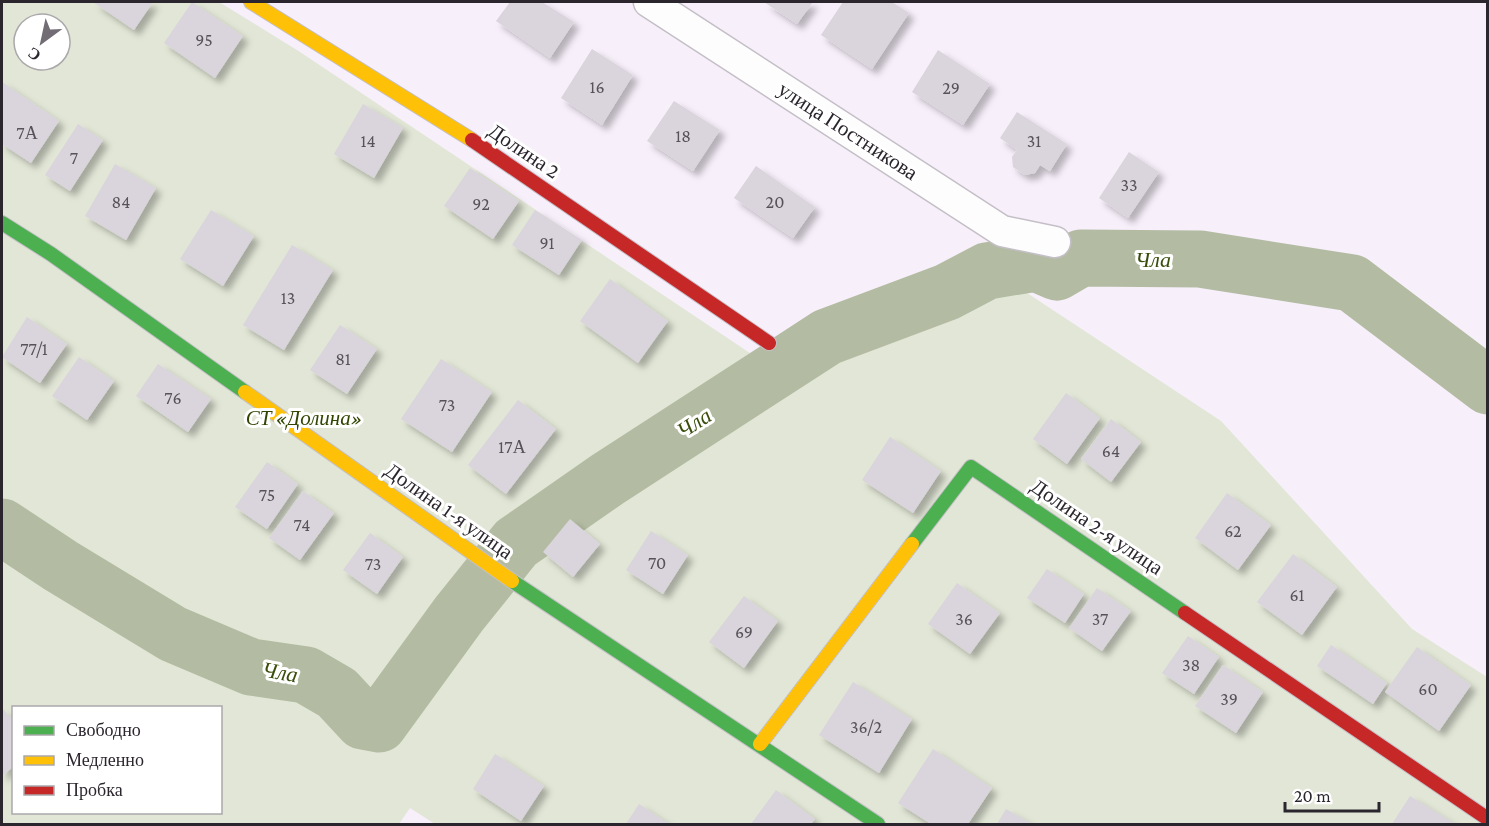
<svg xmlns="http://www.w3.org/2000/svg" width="1489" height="826" font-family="'Crimson Pro',serif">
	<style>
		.green { fill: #e1e6d6; fill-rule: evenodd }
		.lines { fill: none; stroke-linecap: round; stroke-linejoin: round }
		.river { stroke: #b3bca2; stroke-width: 57 }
		.building { fill: #dad4dc; filter: url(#shadow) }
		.street-casing { stroke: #c4bfc7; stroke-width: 33 }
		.fast-casing { stroke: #c4bfc7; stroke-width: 16 }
		.slow-casing { stroke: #c4bfc7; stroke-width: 16 }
		.jam-casing { stroke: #c4bfc7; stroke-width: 16 }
		.street { stroke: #fefdfe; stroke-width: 30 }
		.fast { stroke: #4caf50; stroke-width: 14 }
		.slow { stroke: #ffc107; stroke-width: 14 }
		.jam { stroke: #c62828; stroke-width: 14 }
		.labels { text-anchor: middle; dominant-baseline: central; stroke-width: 6; stroke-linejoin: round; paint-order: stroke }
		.number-label { font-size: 18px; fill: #575259 }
		.street-label { font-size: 21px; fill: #2b262d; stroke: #fff }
		.park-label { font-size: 21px; font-style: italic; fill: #314500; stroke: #fff }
		.water-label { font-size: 22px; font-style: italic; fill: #3a4e0c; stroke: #fff }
	</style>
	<defs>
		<filter id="shadow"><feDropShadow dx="5.5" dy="5.5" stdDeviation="3" flood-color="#0004"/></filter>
	</defs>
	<rect width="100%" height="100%" fill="#f7effa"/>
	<path class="green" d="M 2,2 L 219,2 L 300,52 L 799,386 L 908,321 L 1024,291 L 1221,421 L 1412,629 L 1487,677 L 1487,824 L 435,824 L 410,808 L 399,824 L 2,824 ZM 24,24 L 60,24 L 60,60 L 24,60 ZM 14,708 L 220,708 L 220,812 L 14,812 Z"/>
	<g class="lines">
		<path class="river" d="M 2,527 L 61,566 L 173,634 L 251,667 L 306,675 L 337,693 L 363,721 L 379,724 L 459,614 L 516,543 L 608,479 L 827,337 L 947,292 L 987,271 L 1036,263 L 1057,272 L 1081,258 L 1200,259 L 1352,283 L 1488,386"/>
	</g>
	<path class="building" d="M 93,2 L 153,2 L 134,30 Z
		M 192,2 L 243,36 L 215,78 L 164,43 Z
		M 510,2 L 542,2 L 574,22 L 550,58 L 496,21 Z
		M 764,2 L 813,2 L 797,24 Z
		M 843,2 L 892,2 L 909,13 L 872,69 L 821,35 Z
		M 592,49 L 633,75 L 602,125 L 561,98 Z
		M 938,50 L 990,84 L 963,125 L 912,92 Z
		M 2,82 L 59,121 L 31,163 L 2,144 Z
		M 674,101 L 720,130 L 693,171 L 647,141 Z
		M 363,104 L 403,128 L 374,178 L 334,154 Z
		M 1017,112 L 1067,144 L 1050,171 L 1040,165 L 1035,173 L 1025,175 L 1013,167 L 1012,157 L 1017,150 L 1000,138 Z
		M 78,124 L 103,140 L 70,191 L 45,175 Z
		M 1129,152 L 1159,172 L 1128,218 L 1099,198 Z
		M 115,164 L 156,188 L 126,240 L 85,216 Z
		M 756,166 L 815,207 L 793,238 L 734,198 Z
		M 470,168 L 519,201 L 493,239 L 444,206 Z
		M 211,210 L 254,236 L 223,286 L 180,259 Z
		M 535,210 L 582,240 L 559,275 L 512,245 Z
		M 292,245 L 333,270 L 284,350 L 243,325 Z
		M 610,279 L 668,321 L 638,363 L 580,321 Z
		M 27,317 L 67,344 L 40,383 L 2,357 Z
		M 340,325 L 377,349 L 347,394 L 310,370 Z
		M 79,357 L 114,381 L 87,420 L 52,396 Z
		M 441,359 L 492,392 L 452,452 L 401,419 Z
		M 158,364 L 211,399 L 188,432 L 136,396 Z
		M 1066,393 L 1100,418 L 1067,464 L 1033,439 Z
		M 518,400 L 556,429 L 506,494 L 468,465 Z
		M 1111,419 L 1141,442 L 1111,482 L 1081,459 Z
		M 890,437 L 941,471 L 913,513 L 862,480 Z
		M 267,462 L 298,484 L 267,529 L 235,507 Z
		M 303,491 L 334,513 L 300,560 L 269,538 Z
		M 1227,493 L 1271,525 L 1238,570 L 1195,538 Z
		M 570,519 L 600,544 L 573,577 L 543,552 Z
		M 651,531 L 688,555 L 663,594 L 626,570 Z
		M 370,533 L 403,557 L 377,594 L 343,570 Z
		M 1293,554 L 1337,587 L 1302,635 L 1257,602 Z
		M 1047,569 L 1084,594 L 1065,623 L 1027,598 Z
		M 957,583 L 1000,613 L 970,654 L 928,624 Z
		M 1097,588 L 1131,611 L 1102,651 L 1069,628 Z
		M 744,596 L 778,621 L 744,668 L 709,642 Z
		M 1188,636 L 1219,657 L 1194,694 L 1162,673 Z
		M 1331,645 L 1387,683 L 1373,704 L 1317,666 Z
		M 1417,647 L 1471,685 L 1439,731 L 1385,692 Z
		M 1223,665 L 1263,692 L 1236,733 L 1195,706 Z
		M 853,682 L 912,719 L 879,773 L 819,735 Z
		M 2,708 L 14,722 L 14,766 L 2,776 Z
		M 933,749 L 992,788 L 968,824 L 931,824 L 898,803 Z
		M 495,754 L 544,786 L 521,821 L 473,789 Z
		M 776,790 L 815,819 L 811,824 L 751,824 Z
		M 1410,796 L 1455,824 L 1392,824 Z
		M 639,804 L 669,824 L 626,824 Z
		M 1006,809 L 1032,824 L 997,824 Z"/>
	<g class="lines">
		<defs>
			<path id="street" d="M 649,2 L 1002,231 L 1055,242"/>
			<path id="fast" d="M 2,223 L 51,254 L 245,392
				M 912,544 L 971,467 L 1185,613
				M 512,581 L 878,824"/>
			<path id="slow" d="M 251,2 L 472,140
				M 245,392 L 512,581
				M 760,744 L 912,544"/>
			<path id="jam" d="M 472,140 L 769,343
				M 1185,613 L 1488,819"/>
		</defs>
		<use href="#street" class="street-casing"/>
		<use href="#fast" class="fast-casing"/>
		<use href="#slow" class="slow-casing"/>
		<use href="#jam" class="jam-casing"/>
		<use href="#street" class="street"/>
		<use href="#fast" class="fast"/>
		<use href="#slow" class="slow"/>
		<use href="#jam" class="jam"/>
	</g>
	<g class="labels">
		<g class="number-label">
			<text x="204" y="40">95</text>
			<text x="597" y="87">16</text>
			<text x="951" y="88">29</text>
			<text x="27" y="133">7А</text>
			<text x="683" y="136">18</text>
			<text x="368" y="141">14</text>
			<text x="1034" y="141">31</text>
			<text x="74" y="158">7</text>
			<text x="1129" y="185">33</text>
			<text x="121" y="202">84</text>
			<text x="775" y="202">20</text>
			<text x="481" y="204">92</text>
			<text x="547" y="243">91</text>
			<text x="288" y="298">13</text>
			<text x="34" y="349">77/1</text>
			<text x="343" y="359">81</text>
			<text x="173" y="398">76</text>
			<text x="447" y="405">73</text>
			<text x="512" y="447">17А</text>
			<text x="1111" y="451">64</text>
			<text x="267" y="495">75</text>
			<text x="302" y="525">74</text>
			<text x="1233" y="531">62</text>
			<text x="657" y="563">70</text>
			<text x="373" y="564">73</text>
			<text x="1297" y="595">61</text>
			<text x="964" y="619">36</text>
			<text x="1100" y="619">37</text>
			<text x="744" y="632">69</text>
			<text x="1191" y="665">38</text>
			<text x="1428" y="689">60</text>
			<text x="1229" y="699">39</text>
			<text x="866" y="727">36/2</text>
		</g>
		<g class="street-label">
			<text transform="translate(848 131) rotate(33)">улица Постникова</text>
			<text transform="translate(524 151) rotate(34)">Долина 2</text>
			<text transform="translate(449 511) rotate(35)">Долина 1-я улица</text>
			<text transform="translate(1097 527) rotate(34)">Долина 2-я улица</text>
		</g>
		<g class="park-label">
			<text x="304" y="418">СТ «Долина»</text>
		</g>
		<g class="water-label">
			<text x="1153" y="259">Чла</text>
			<text transform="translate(694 423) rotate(-33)">Чла</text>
			<text transform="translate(280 672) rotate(10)">Чла</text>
		</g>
	</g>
	<rect width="1489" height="826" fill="none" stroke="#2b262d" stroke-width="6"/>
	<rect x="12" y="706" width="210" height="108" fill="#ffffff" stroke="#aaa8ab" stroke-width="1.5"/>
	<rect x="24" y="726" width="30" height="9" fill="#4caf50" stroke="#aaa8ab" stroke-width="1.5"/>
	<text x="66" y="736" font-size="18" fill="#2b262d">Свободно</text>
	<rect x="24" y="756" width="30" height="9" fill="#ffc107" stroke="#aaa8ab" stroke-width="1.5"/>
	<text x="66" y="766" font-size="18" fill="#2b262d">Медленно</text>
	<rect x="24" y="786" width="30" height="9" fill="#c62828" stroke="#aaa8ab" stroke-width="1.5"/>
	<text x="66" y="796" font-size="18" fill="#2b262d">Пробка</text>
	<g transform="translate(42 42) rotate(213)"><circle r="28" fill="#ffffff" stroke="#aaa8ab" stroke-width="1.5"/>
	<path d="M0-4.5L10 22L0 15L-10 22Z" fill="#726c75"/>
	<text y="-9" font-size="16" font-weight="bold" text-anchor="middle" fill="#2b262d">С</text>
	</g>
	<path d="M1285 802v9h94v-9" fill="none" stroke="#2b262d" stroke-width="3"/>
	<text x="1294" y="802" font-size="18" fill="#2b262d" stroke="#ffffff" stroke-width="4.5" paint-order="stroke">20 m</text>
</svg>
